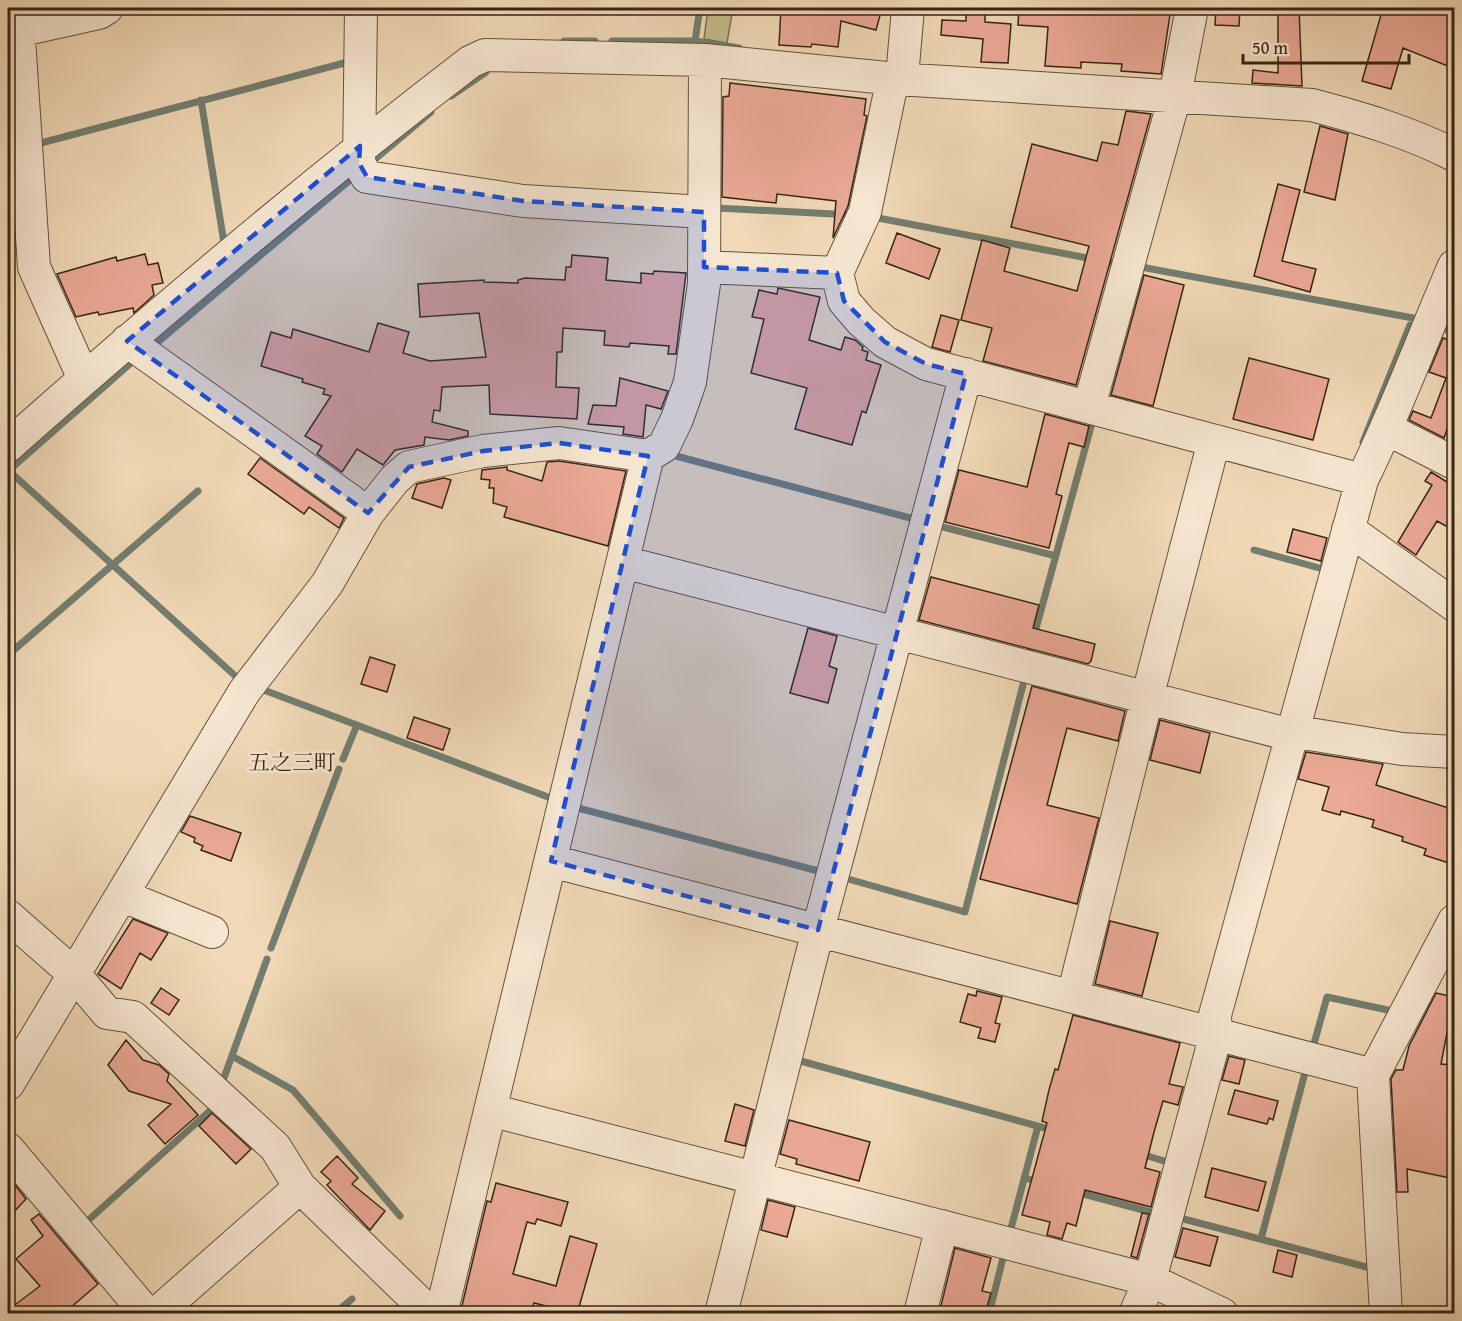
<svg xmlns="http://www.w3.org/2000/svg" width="1462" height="1321" font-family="'Gentium Book Plus','Noto Serif JP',serif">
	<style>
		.green { fill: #c2bd89; stroke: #7c7150; stroke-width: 1.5 }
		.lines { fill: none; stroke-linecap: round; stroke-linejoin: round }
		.stream { stroke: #737e70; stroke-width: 7 }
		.building { fill: #eba996; stroke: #362516; stroke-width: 1.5 }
		.minor-casing { stroke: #65523e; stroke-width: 34 }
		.minor { stroke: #f6e6d0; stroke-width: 32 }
		.marked { fill: #1d4ed8; fill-opacity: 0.2; stroke: #1d4ed8; stroke-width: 4.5; stroke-dasharray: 12 8; stroke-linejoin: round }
		.labels { text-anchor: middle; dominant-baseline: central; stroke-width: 5; stroke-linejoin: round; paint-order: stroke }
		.quarter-label { font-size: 22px; fill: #362516; stroke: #f6e6d0 }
	</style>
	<rect width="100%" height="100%" fill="#f1d9b7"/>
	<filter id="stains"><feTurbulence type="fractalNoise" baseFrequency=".00333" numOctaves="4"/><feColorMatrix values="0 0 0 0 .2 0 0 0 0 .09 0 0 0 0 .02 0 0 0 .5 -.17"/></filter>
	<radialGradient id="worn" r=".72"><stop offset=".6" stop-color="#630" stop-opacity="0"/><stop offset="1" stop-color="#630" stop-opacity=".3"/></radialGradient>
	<path class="green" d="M 708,8 L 733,8 L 727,43 L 704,39 Z"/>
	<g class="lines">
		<path class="stream" d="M 700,8 L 695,41 L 739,48
			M 564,41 L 595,41
			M 612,41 L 695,41
			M 451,96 L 486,72
			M 201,100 L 224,243
			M 37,144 L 348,62
			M 368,165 L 431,112
			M 717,208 L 853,215
			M 878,218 L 1119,264
			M 1141,267 L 1413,318
			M 1443,328 L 1454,333
			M 153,346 L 357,174
			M 1363,442 L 1410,325
			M 676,456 L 918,520
			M 8,470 L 242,682
			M 8,471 L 132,362
			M 935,525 L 1056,556
			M 1254,550 L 1323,569 L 1324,563
			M 8,655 L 198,491
			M 1028,658 L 1092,423
			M 261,689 L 556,800
			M 343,759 L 357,725
			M 574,807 L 826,873
			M 841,877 L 965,912 L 1025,677
			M 271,948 L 339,769
			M 1440,1023 L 1454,1026
			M 1312,1051 L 1327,997 L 1397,1012
			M 232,1056 L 293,1090 L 400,1216
			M 797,1060 L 1052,1130
			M 221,1086 L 267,959
			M 1141,1154 L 1164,1161
			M 1025,1178 L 1039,1182
			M 1076,1192 L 1158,1214
			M 1176,1217 L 1374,1269
			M 83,1225 L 213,1108
			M 1009,1236 L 1038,1126
			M 1261,1239 L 1307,1065
			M 334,1314 L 352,1299
			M 989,1314 L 1005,1250"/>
	</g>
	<path class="building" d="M 781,8 L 882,8 L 876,30 L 841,21 L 838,47 L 812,44 L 811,47 L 779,45 Z
		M 966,8 L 985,8 L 985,22 L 1011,24 L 1008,63 L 981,62 L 983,39 L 941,35 L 942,20 L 966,21 Z
		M 1019,8 L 1171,8 L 1161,74 L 1121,71 L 1122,64 L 1081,62 L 1081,68 L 1045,66 L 1048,27 L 1018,25 Z
		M 1216,8 L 1240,8 L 1239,26 L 1215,25 Z
		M 1278,8 L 1299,8 L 1302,86 L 1252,83 L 1253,70 L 1278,73 Z
		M 1383,8 L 1455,8 L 1455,69 L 1403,48 L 1391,89 L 1362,81 Z
		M 730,83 L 866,99 L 864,115 L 867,116 L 848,206 L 833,238 L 836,201 L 777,194 L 776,203 L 722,197 L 723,97 L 729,96 Z
		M 1126,111 L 1151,114 L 1076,385 L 983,361 L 992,328 L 961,320 L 982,240 L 1010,248 L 1004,271 L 1077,291 L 1089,246 L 1011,227 L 1032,144 L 1097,161 L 1102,142 L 1118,145 Z
		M 1320,126 L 1348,134 L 1335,200 L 1304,192 Z
		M 1278,184 L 1300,190 L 1282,261 L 1316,269 L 1310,292 L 1254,276 Z
		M 897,233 L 940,249 L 929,279 L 886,263 Z
		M 145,254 L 148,265 L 158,263 L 163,283 L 152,285 L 154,295 L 134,313 L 133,308 L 99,315 L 98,312 L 76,317 L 57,274 L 116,257 L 117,261 Z
		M 572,255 L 608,258 L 606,280 L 641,283 L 641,273 L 653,274 L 654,271 L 686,273 L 676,354 L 668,354 L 669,346 L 630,343 L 629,347 L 604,345 L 605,331 L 563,328 L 562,352 L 557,352 L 556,387 L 579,388 L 577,419 L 490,414 L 489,385 L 442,387 L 440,411 L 434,410 L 432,422 L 468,431 L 468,436 L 449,440 L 425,437 L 424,445 L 395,450 L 383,465 L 357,449 L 342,472 L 317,454 L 322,446 L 305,436 L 331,396 L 323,394 L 325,389 L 302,382 L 303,379 L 261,366 L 271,332 L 291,338 L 293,329 L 369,352 L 378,323 L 409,332 L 403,353 L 430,361 L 486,357 L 479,313 L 420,317 L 418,284 L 484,280 L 484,282 L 518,283 L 518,280 L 525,278 L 565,280 L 566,267 L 571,267 Z
		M 1144,275 L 1184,285 L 1153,406 L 1111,395 Z
		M 778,288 L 820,297 L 809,340 L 841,350 L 845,337 L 855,340 L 863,347 L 862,350 L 868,352 L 866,360 L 881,365 L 866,413 L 862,411 L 852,445 L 795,429 L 807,388 L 751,373 L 764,319 L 752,317 L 759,290 L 777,294 Z
		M 941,315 L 959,320 L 950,352 L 932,347 Z
		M 1443,338 L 1455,342 L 1455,407 L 1444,438 L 1409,420 L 1413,411 L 1431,418 L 1446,378 L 1429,372 Z
		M 1249,358 L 1329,379 L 1313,440 L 1233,419 Z
		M 620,378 L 668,391 L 661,409 L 646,405 L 643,437 L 623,434 L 624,427 L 588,424 L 593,405 L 616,406 Z
		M 1045,414 L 1089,426 L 1084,447 L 1069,443 L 1056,494 L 1062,496 L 1049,548 L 945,522 L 959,470 L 1027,487 Z
		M 260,458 L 344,518 L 339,528 L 309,507 L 304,514 L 248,474 Z
		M 559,461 L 626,471 L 608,546 L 504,517 L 507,507 L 493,503 L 494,488 L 489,488 L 490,480 L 481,479 L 482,470 L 507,467 L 507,470 L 542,481 L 547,462 Z
		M 1431,472 L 1455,487 L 1455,531 L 1437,521 L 1416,555 L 1398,542 L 1432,485 L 1425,481 Z
		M 444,478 L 451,480 L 442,508 L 412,498 L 417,484 Z
		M 1293,529 L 1327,538 L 1321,561 L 1287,552 Z
		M 931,577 L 1039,605 L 1033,628 L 1095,644 L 1091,661 L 1088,664 L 919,620 Z
		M 808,628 L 837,636 L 829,666 L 837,669 L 828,703 L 790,693 Z
		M 370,657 L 395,665 L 387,692 L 361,684 Z
		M 1032,686 L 1125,711 L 1118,741 L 1067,728 L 1047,805 L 1099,818 L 1077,904 L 980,879 Z
		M 414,717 L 450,729 L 443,750 L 407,738 Z
		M 1160,720 L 1210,733 L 1200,773 L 1150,760 Z
		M 1306,752 L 1383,764 L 1376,785 L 1455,810 L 1455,865 L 1424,855 L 1426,849 L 1402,841 L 1403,837 L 1372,827 L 1374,820 L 1341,811 L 1340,815 L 1322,810 L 1329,787 L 1298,779 Z
		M 190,816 L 241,833 L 231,861 L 201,850 L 203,846 L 194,842 L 195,838 L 181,832 Z
		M 133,919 L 168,933 L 151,960 L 140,953 L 121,989 L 98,974 Z
		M 1110,921 L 1158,933 L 1142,996 L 1095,984 Z
		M 161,988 L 179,1000 L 169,1015 L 151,1003 Z
		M 977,991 L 1002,997 L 995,1023 L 1000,1024 L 995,1042 L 978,1038 L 981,1028 L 960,1022 L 968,994 L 976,996 Z
		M 1436,993 L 1454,997 L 1441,1064 L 1455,1065 L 1455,1179 L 1407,1169 L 1408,1192 L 1397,1192 L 1391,1079 L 1396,1070 L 1403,1070 L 1409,1046 Z
		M 1073,1015 L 1180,1043 L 1169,1084 L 1183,1087 L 1178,1105 L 1163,1101 L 1154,1132 L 1145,1168 L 1160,1172 L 1151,1207 L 1085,1190 L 1076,1226 L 1067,1223 L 1062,1239 L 1047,1235 L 1050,1222 L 1022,1215 L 1047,1123 L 1042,1121 L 1049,1090 L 1055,1069 L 1058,1070 Z
		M 126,1040 L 143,1060 L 159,1065 L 169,1074 L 167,1081 L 198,1115 L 165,1144 L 148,1125 L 171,1104 L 129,1091 L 108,1065 Z
		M 1229,1056 L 1245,1060 L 1239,1084 L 1222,1080 Z
		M 1235,1090 L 1278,1101 L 1273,1120 L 1269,1118 L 1267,1124 L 1228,1114 Z
		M 735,1104 L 754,1110 L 745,1146 L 725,1141 Z
		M 212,1113 L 251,1149 L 236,1164 L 199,1126 Z
		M 789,1120 L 870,1142 L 859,1181 L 796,1164 L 797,1159 L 780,1154 Z
		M 337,1156 L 358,1178 L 352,1184 L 385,1211 L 370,1230 L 327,1185 L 331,1181 L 321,1172 Z
		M 1212,1168 L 1266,1182 L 1258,1211 L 1205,1197 Z
		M 8,1176 L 26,1199 L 8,1218 Z
		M 496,1183 L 568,1202 L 561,1226 L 537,1219 L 535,1224 L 527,1222 L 513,1274 L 556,1286 L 570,1236 L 597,1244 L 577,1314 L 534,1303 L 531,1314 L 460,1314 L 487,1201 L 491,1202 Z
		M 768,1200 L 795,1207 L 787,1237 L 761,1230 Z
		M 1142,1213 L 1149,1214 L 1137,1258 L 1131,1256 Z
		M 39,1214 L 98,1284 L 63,1314 L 8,1314 L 8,1310 L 40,1286 L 16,1259 L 43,1236 L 31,1220 Z
		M 1183,1228 L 1218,1237 L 1210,1266 L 1175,1257 Z
		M 955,1248 L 991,1258 L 982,1291 L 991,1293 L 985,1314 L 939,1314 Z
		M 1278,1250 L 1297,1255 L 1292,1277 L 1273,1272 Z"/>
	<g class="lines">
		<defs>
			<path id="minor" d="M 17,8 L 34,267 L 84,379
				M 361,8 L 359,163 L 367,177 L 523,201 L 704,212
				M 908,8 L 903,66 L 890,92 L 865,212 L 837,273 L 844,301 L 861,321 L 885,342 L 926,364 L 1362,480
				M 18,31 L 99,13 L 107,8
				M 704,267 L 837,273
				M 127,341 L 368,513
				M 1089,407 L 1175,96 L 1192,8
				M 1387,429 L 1454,463
				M 8,446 C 158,313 311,184 470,62 L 485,55 L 705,60 L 897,79 L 1312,105 C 1361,118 1409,132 1454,155
				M 1348,529 L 1454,605
				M 623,562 L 1291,735 L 1303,733 L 1402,749 L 1454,752
				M 551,861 L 1373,1075
				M 123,896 L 212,932
				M 8,916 L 74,974 L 107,1013 L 133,1017 L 275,1147 L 300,1187 L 431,1314
				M 1073,996 L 1147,698 L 1214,441
				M 8,1084 L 244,692 L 327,584 L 368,513 L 395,479 L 409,467 L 483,451 L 559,443 L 648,456 L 664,446 L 677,419 L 690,382 L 704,284 L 705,60
				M 490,1110 L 1150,1280 L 1222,1314
				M 8,1149 L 147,1314
				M 156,1314 L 300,1187
				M 441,1314 L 648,456
				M 721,1314 L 818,930 L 966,374
				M 920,1314 L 942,1226
				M 1135,1314 L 1150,1280 L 1216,1034 L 1215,1015 L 1362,480 C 1396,411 1423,337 1454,266
				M 1386,1314 L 1373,1075 L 1454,921"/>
		</defs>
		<use href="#minor" class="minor-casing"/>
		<use href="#minor" class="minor"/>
	</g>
	<path class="marked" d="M 360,146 L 359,163 L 367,177 L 523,201 L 704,212 L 704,267 L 837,273 L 844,301 L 885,342 L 926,364 L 966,374 L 818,930 L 551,861 L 648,456 L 559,443 L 483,451 L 409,467 L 368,513 L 127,341 Z"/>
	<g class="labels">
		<g class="quarter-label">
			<text x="292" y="762">五之三町</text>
		</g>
	</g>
	<rect width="1462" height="1321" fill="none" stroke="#f1d9b7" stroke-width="30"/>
	<rect x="9" y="9" width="1444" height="1303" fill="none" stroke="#362516" stroke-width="3"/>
	<rect x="15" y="15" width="1432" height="1291" fill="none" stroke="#362516" stroke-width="1.5"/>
	<path d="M1243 54v9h166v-9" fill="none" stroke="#362516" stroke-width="3"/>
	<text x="1252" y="54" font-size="18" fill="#362516" stroke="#f6e6d0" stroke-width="4.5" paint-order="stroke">50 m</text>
	<rect width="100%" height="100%" filter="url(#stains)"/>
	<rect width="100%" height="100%" fill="url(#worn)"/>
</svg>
